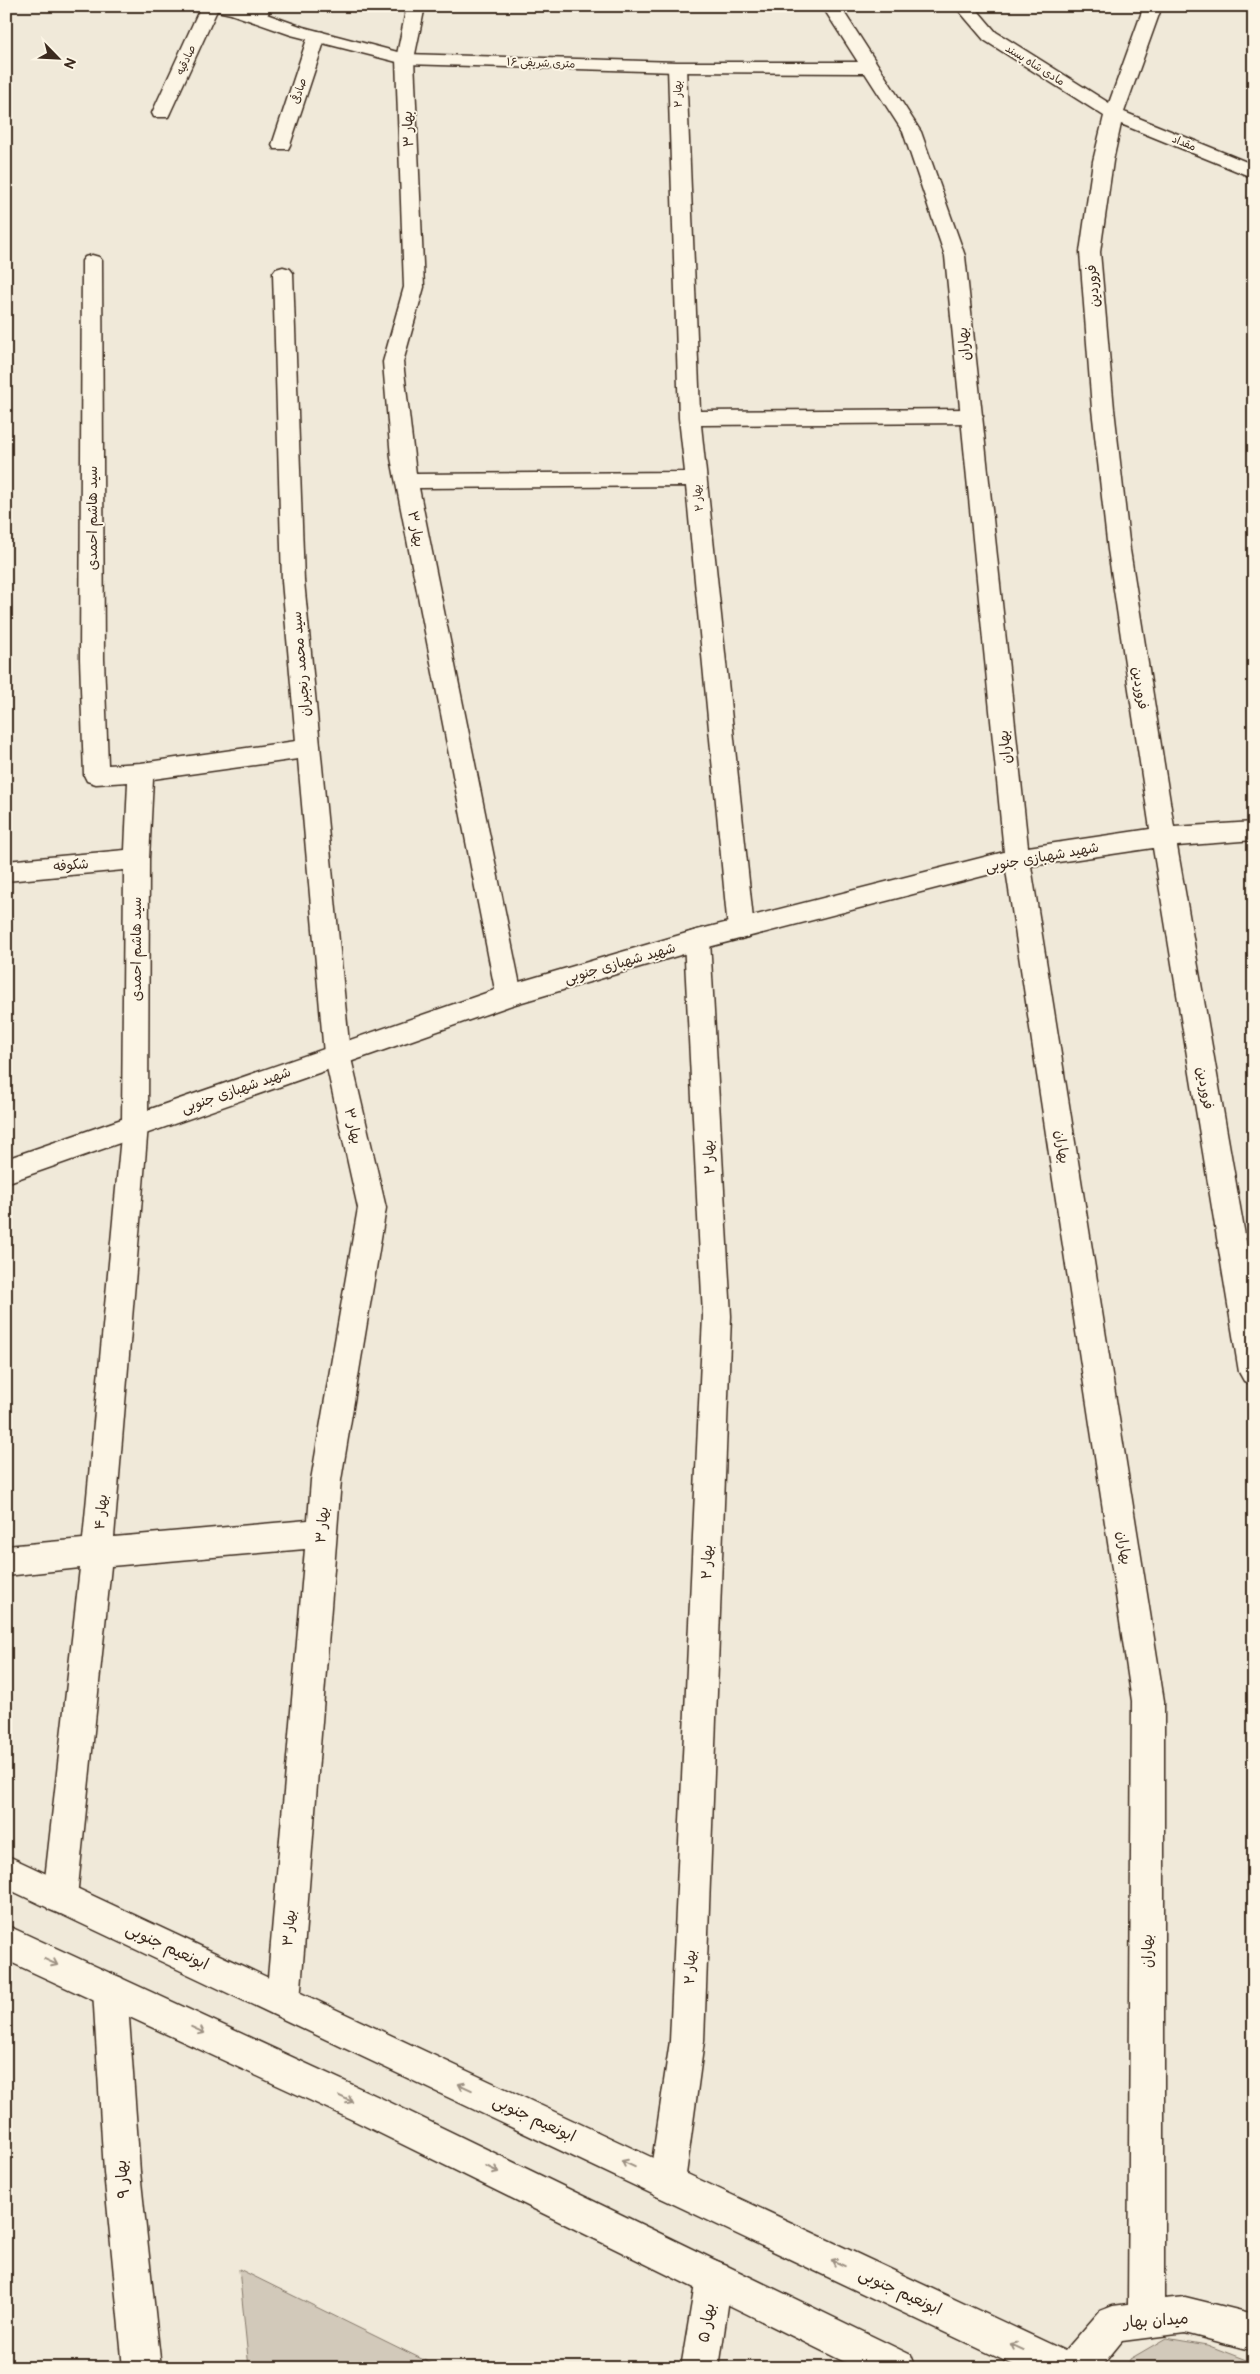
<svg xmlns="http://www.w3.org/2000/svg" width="1260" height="2374" font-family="'Balsamiq Sans','Playpen Sans Arabic',sans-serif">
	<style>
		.green { fill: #d2c9ba; stroke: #867a6c }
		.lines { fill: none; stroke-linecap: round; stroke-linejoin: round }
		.street-casing { stroke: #3b2a1e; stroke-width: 3 }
		.secondary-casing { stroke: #3b2a1e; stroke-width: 3 }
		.street { fill: #fcf5e5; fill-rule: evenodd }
		.secondary { fill: #fcf5e5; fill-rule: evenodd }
		.oneway { stroke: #9c9082 }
		.labels { text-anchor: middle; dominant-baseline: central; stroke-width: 4; stroke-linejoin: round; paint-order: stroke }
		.far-street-label { font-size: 11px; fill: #3b2a1e; stroke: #fcf5e5 }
		.street-label { font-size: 14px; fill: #3b2a1e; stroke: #fcf5e5 }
		.near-street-label { font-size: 16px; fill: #3b2a1e; stroke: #fcf5e5 }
	</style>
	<rect width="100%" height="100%" fill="#f0e9d9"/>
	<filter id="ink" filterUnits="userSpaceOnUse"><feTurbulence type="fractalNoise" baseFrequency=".02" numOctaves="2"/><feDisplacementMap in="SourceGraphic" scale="10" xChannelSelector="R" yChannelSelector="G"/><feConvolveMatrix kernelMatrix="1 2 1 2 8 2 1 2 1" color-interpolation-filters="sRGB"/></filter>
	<g filter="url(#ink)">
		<path class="green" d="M 239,2269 L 440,2368 L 249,2368 Z
			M 1166,2338 L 1207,2345 L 1254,2363 L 1254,2368 L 1128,2368 L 1130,2359 Z"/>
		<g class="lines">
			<defs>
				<path id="street" d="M 201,6 L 219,6 L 170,113 L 168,117 L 154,117 L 152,113 Z
					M 254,6 L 272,6 L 264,21 L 252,21 L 249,17 Z
					M 407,6 L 425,6 L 414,59 L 424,287 L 403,362 L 416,474 L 685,472 L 679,418 L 668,67 L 671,63 L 683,63 L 686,67 L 700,411 L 972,409 L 979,411 L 983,416 L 979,421 L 972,423 L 701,425 L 754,929 L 750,936 L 741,939 L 732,936 L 728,929 L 686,486 L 419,488 L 522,995 L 518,1002 L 509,1005 L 500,1002 L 496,995 L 391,458 L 383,362 L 404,287 L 396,59 Z
					M 317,31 L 323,32 L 326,36 L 290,145 L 288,149 L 274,149 L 272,145 L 308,36 L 311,32 Z
					M 92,255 L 99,257 L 102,261 L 104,659 L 108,765 L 141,763 L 296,741 L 282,581 L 273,273 L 276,269 L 283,267 L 290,269 L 293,273 L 304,581 L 350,1054 L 386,1208 L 341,1480 L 300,2001 L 295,2013 L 283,2018 L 271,2013 L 266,2001 L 305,1549 L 111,1566 L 77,1897 L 72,1909 L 60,1914 L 48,1909 L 43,1897 L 80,1568 L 6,1576 L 6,1546 L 83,1539 L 122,1125 L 124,870 L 6,881 L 6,861 L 125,850 L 128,782 L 96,784 L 87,781 L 84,775 L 80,659 L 82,261 L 85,257 ZM 298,759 L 324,1054 L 358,1208 L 311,1480 L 308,1520 L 114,1537 L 148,1125 L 149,859 L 153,779 Z
					M 697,930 L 706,933 L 710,940 L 731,1316 L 704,2041 L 685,2182 L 680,2195 L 667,2200 L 654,2195 L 649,2182 L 670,2041 L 703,1316 L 684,940 L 688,933 Z
					M 110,1973 L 122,1978 L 127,1990 L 140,2172 L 161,2368 L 123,2368 L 104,2172 L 93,1990 L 98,1978 Z
					M 714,2260 L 727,2265 L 732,2278 L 719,2368 L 681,2368 L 696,2278 L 701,2265 Z"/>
				<path id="secondary" d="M 210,6 L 244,6 L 303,27 L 405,54 L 677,62 L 858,62 L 822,6 L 840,6 L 921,132 L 965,256 L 1028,847 L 1150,829 L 1108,550 L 1092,409 L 1080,252 L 1093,161 L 1104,116 L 984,40 L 955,6 L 974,6 L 996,32 L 1109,103 L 1144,6 L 1162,6 L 1124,112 L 1254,165 L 1254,178 L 1121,124 L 1113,161 L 1100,252 L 1114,409 L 1130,550 L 1174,827 L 1254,822 L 1254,840 L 1177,846 L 1254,1287 L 1254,1385 L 1244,1381 L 1239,1372 L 1153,848 L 1031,866 L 1164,1701 L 1164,2299 L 1185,2297 L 1254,2314 L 1254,2351 L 1185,2333 L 1122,2341 L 1100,2368 L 1020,2368 L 6,1888 L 6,1855 L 1065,2351 L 1100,2311 L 1113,2306 L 1128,2304 L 1132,1701 L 1006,870 L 697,950 L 512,1005 L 6,1183 L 6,1159 L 509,985 L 697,930 L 1004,852 L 945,256 L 903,132 L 865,73 L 677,72 L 405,64 L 291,35 L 231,14 L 213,10 Z
					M 6,1925 L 381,2098 L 911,2355 L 916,2368 L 857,2368 L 357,2122 L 6,1960 Z"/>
			</defs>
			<use href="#street" class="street-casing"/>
			<use href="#secondary" class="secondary-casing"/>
			<use href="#street" class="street"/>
			<use href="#secondary" class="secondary"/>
		</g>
		<defs><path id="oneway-shaft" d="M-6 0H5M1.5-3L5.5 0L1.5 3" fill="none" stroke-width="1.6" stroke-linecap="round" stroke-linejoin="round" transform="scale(1.25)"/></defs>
		<g class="oneway">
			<use href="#oneway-shaft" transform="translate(51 1962) rotate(25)"/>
			<use href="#oneway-shaft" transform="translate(198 2030) rotate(25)"/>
			<use href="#oneway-shaft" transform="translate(465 2087) rotate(-155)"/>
			<use href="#oneway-shaft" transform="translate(346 2099) rotate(25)"/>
			<use href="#oneway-shaft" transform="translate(628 2164) rotate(-155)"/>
			<use href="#oneway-shaft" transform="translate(492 2169) rotate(26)"/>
			<use href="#oneway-shaft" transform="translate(838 2263) rotate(-155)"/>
			<use href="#oneway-shaft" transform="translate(1017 2347) rotate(-155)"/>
		</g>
	</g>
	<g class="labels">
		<g class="far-street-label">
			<text transform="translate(186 60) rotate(-65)">صادقیه</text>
			<text transform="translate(541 63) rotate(2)">۱۶ متری شریفی</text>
			<text transform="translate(1035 65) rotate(32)">مادی شاه پسند</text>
			<text transform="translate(299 91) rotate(-72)">صادقی</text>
			<text transform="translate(678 94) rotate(-92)">بهار ۲</text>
			<text transform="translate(1184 143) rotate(22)">مقداد</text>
			<text transform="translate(698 498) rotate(-96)">بهار ۲</text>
		</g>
		<g class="street-label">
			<text transform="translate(408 129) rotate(-92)">بهار ۳</text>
			<text transform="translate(1093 286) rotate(-95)">فروردین</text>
			<text transform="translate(964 344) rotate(-96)">بهاران</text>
			<text transform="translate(92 518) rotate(-90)">سید هاشم احمدی</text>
			<text transform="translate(416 529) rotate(79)">بهار ۳</text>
			<text transform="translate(301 664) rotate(-95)">سید محمد رنجبران</text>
			<text transform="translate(1140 688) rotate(81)">فروردین</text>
			<text transform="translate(1005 747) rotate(-96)">بهاران</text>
			<text transform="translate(1042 857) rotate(-10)">شهید شهبازی جنوبی</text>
			<text transform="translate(71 865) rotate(-5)">شکوفه</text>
			<text transform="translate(136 949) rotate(-90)">سید هاشم احمدی</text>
			<text transform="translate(620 963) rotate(-16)">شهید شهبازی جنوبی</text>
			<text transform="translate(1205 1088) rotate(80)">فروردین</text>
			<text transform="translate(236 1090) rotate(-19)">شهید شهبازی جنوبی</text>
			<text transform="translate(353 1126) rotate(77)">بهار ۳</text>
			<text transform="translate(1062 1147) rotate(81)">بهاران</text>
			<text transform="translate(709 1157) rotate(-93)">بهار ۲</text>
			<text transform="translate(101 1512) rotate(-85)">بهار ۴</text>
			<text transform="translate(322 1525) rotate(-85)">بهار ۳</text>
			<text transform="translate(1124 1548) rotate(81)">بهاران</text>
			<text transform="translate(707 1562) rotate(-88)">بهار ۲</text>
			<text transform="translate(289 1928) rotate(-85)">بهار ۳</text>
			<text transform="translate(1147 1951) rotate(-90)">بهاران</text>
			<text transform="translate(690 1967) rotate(-88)">بهار ۲</text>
		</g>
		<g class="near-street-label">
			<text transform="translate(167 1947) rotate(25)">ابونعیم جنوبی</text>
			<text transform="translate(534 2119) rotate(25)">ابونعیم جنوبی</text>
			<text transform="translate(123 2179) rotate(-95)">بهار ۹</text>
			<text transform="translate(900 2292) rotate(25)">ابونعیم جنوبی</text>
			<text transform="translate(1156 2321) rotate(-4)">میدان بهار</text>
			<text transform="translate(707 2323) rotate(-81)">بهار ۵</text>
		</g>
	</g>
	<rect width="1260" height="2374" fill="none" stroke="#fcf5e5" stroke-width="25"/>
	<rect x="12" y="12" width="1235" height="2349" fill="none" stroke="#3b2a1e" stroke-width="2" filter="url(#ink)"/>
	<g transform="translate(58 58) rotate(114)" stroke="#fcf5e5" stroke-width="4" paint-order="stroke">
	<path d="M0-4L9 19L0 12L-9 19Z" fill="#3b2a1e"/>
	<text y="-8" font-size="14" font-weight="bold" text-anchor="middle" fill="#3b2a1e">N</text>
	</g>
</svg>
